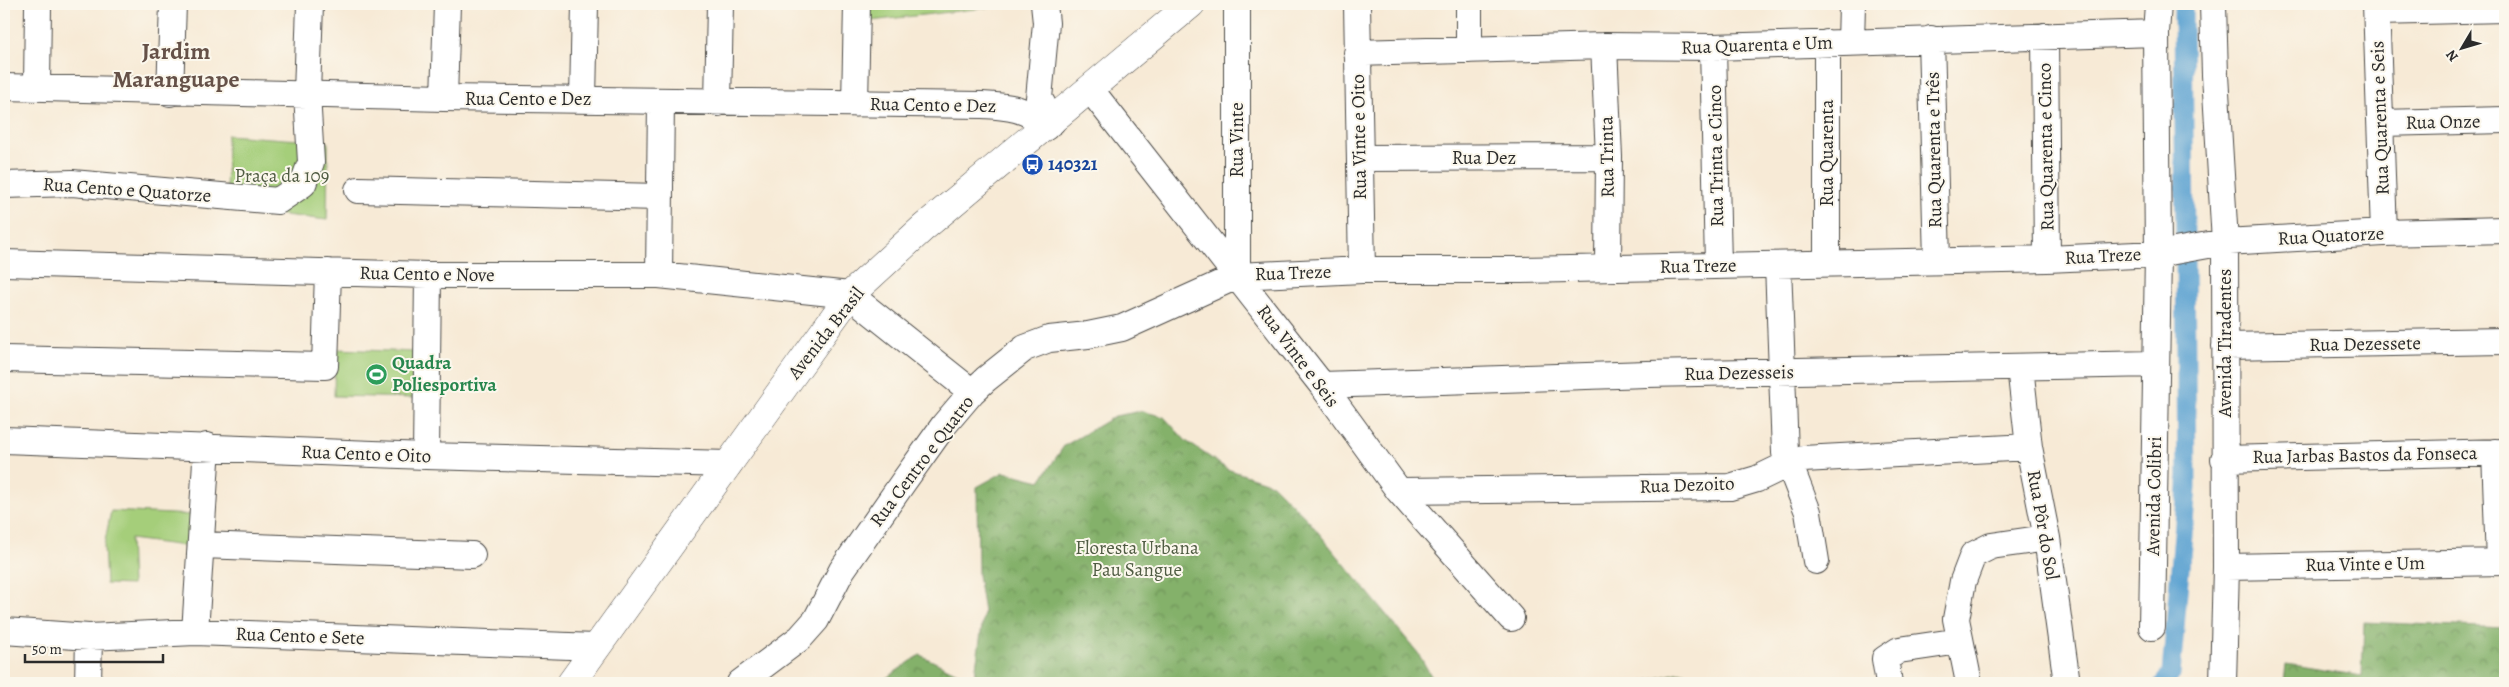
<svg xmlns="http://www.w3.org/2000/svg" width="2509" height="687" font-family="Alegreya,serif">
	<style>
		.forest { fill: url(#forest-crowns); stroke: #586e4a }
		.park { fill: #a5ce7a; stroke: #687c52 }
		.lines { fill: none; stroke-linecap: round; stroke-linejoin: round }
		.canal { stroke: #5ba2d1; stroke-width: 19 }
		.minor-casing { stroke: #4a4845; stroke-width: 28 }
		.major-casing { stroke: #4a4845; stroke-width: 29 }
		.minor { stroke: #fff; stroke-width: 26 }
		.major { stroke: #fff; stroke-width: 28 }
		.labels { text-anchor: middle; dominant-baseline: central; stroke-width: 4; stroke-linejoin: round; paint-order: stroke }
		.street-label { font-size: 19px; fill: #2b2b2b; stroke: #fbf7ec }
		.transit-label { font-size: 19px; font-weight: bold; fill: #164399; stroke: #fbf7ec; text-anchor: start }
		.park-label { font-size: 19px; fill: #505c43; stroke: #fbf7ec }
		.leisure-label { font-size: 19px; font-weight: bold; fill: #27864d; stroke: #fbf7ec; text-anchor: start }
		.district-label { font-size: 24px; font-weight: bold; fill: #655148; stroke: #fbf7ec }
	</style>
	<defs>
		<pattern id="forest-crowns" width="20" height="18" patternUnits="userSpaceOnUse" patternTransform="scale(1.25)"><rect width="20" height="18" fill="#84b16a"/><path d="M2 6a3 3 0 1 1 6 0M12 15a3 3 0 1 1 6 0" fill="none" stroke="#6c9057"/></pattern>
	</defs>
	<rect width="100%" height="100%" fill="#fbf7ec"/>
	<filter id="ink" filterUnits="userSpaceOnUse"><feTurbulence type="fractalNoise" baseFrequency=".02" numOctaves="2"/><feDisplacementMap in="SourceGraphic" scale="10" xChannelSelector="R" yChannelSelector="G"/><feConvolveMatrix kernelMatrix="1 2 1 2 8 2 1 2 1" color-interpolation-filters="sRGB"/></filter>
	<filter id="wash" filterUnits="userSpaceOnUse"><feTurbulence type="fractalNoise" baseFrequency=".0096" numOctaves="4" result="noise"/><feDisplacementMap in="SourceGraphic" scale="20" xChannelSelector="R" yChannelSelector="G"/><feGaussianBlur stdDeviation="1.12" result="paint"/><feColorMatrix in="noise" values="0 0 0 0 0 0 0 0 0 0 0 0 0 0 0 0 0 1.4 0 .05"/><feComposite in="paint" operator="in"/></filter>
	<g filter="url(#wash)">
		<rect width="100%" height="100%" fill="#f7ead6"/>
		<path class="forest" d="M 1142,411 L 1164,417 L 1186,441 L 1227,469 L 1272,484 L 1308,520 L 1418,653 L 1435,683 L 879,683 L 920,655 L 974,681 L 984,612 L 978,575 L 977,487 L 1004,472 L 1040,481 L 1064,446 L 1115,416 Z
			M 2364,622 L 2505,628 L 2505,683 L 2284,683 L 2286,664 L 2362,676 Z
			M 1681,672 L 1746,683 L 1637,683 Z"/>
		<path class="park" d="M 854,4 L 1019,4 L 853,23 Z
			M 227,135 L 328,142 L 327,220 L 226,208 Z
			M 335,349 L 417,352 L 416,398 L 334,396 Z
			M 111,511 L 193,515 L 192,547 L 130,539 L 132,585 L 106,584 L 104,546 Z"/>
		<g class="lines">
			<path class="canal" d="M 2164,683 L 2171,674 L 2187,487 L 2183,4"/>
		</g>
	</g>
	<g filter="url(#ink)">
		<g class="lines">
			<defs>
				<path id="minor" d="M 1044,4 L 1046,23 L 1039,98 L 1052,122
					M 1237,4 L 1237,276
					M 1357,4 L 1362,270
					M 1469,4 L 1469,50
					M 2213,4 L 2215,75 L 2225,242 L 2226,567 L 2223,683
					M 2376,4 L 2384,233
					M 2377,12 L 2505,9
					M 2045,36 L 2047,259
					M 1931,39 L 1937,261
					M 1851,42 L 1852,4
					M 1604,46 L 1609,157 L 1608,267
					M 1713,47 L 1718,265
					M 1357,53 L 1604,46 L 1713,47 L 2156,33
					M 4,87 L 444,98 L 982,105 C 1006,106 1029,108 1046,127
					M 37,87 L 38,4
					M 1090,89 L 1322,385 L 1399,491 L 1511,618
					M 170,93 L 173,4
					M 444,98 L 447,4
					M 583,99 L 585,4
					M 718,103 L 720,4
					M 855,104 L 857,4
					M 2381,123 L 2505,120
					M 1360,158 L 1609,157
					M 4,185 L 72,183 L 278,201 L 303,184 L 311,162 L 307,94 L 310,4
					M 358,190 L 660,197
					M 4,263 L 428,275 L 659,275 L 850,295 L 972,392
					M 1827,263 L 1827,43
					M 1778,265 L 1785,453 L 1808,512 L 1816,561
					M 659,275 L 661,101
					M 2225,346 L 2505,341
					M 4,359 L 325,366 L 328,272
					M 2020,367 L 2029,447 L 2047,538 L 2067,683
					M 1322,385 L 1647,374 L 2156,364
					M 4,440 L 426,456 L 729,464
					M 2495,452 L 2499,562
					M 426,456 L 428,275
					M 2224,459 L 2505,452
					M 1399,491 L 1730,487 L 1757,479 L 1788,464 L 1803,459 L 2029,447
					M 202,545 L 472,555
					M 2226,567 L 2505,562
					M 2152,627 L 2158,254 L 2156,33 L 2158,4
					M 4,631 L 89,637 L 195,632 L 596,647
					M 195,632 L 207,446
					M 88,683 L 89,637
					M 740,683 L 800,638 L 816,620 L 842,570 L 904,481 L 944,425 L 972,392 L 986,379 L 1025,348 L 1049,339 L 1088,335 L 1122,328 L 1237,276 L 1362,270 L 1522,270 L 2047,259 L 2158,254 L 2225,242 L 2384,233 L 2505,230
					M 1889,683 L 1885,659 L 1899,650 L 1960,641
					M 1969,683 L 1956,619 L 1963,581 L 1973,555 L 1991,546 L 2047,538"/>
				<path id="major" d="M 571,683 L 850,295 L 923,228 L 1191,4"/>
			</defs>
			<use href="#minor" class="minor-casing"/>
			<use href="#major" class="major-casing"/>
			<use href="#minor" class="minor"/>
			<use href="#major" class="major"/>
		</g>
	</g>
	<defs>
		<symbol id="bus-disc" viewBox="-11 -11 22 22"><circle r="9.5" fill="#1a4fb4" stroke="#fbf7ec"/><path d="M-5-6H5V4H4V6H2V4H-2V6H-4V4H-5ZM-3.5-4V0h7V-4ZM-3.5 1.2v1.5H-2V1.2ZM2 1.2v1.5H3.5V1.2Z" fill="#fff"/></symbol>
		<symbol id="stadium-disc" viewBox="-11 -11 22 22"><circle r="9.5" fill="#2e9e5b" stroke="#fbf7ec"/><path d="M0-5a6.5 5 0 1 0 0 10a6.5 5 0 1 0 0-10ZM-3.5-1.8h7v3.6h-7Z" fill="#fff"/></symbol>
	</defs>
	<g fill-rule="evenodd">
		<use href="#bus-disc" x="1020" y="152" width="25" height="25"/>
		<use href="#stadium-disc" x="364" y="362" width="25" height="25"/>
	</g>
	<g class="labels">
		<g class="street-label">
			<text transform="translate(1757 45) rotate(-2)">Rua Quarenta e Um</text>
			<text x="528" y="99">Rua Cento e Dez</text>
			<text transform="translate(933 105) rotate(1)">Rua Cento e Dez</text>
			<text transform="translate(2380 118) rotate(-92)">Rua Quarenta e Seis</text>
			<text transform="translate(2443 122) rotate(-1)">Rua Onze</text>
			<text transform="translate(1359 137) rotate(-91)">Rua Vinte e Oito</text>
			<text transform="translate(1237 140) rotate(-90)">Rua Vinte</text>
			<text transform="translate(2046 147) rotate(-91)">Rua Quarenta e Cinco</text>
			<text transform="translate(1934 150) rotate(-91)">Rua Quarenta e Três</text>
			<text transform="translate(1827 153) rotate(-90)">Rua Quarenta</text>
			<text transform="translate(1716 156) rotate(-91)">Rua Trinta e Cinco</text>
			<text transform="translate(1607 157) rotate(-91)">Rua Trinta</text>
			<text x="1484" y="158">Rua Dez</text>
			<text transform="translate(127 190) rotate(4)">Rua Cento e Quatorze</text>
			<text transform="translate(2331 236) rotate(-3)">Rua Quatorze</text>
			<text transform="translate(2103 256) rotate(-3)">Rua Treze</text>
			<text transform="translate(1698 266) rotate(-1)">Rua Treze</text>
			<text transform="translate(1293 273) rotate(-2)">Rua Treze</text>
			<text transform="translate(427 274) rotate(1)">Rua Cento e Nove</text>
			<text transform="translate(826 333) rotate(-52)">Avenida Brasil</text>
			<text transform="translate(2225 343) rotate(-90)">Avenida Tiradentes</text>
			<text transform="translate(2365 344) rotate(-1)">Rua Dezessete</text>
			<text transform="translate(1298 356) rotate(53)">Rua Vinte e Seis</text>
			<text transform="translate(1739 373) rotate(-1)">Rua Dezesseis</text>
			<text transform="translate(366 454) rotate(2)">Rua Cento e Oito</text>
			<text transform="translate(2365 455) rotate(-1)">Rua Jarbas Bastos da Fonseca</text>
			<text transform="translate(922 461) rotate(-53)">Rua Centro e Quatro</text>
			<text transform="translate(1687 485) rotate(-2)">Rua Dezoito</text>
			<text transform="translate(2154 496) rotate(-89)">Avenida Colibri</text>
			<text transform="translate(2043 525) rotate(80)">Rua Pôr do Sol</text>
			<text transform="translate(2365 564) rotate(-1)">Rua Vinte e Um</text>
			<text transform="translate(300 636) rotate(2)">Rua Cento e Sete</text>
		</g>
		<g class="transit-label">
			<text x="1048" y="164">140321</text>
		</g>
		<g class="park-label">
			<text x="282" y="176">Praça da 109</text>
			<text x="1137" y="548">Floresta Urbana<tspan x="1137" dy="22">Pau Sangue</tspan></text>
		</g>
		<g class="leisure-label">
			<text x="392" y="363">Quadra<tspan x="392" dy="22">Poliesportiva</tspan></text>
		</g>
		<g class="district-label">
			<text x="176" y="51">Jardim<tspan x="176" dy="28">Maranguape</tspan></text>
		</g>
	</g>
	<rect width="2509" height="687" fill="none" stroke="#fbf7ec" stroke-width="20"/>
	<g transform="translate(2462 48) rotate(232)" stroke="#fbf7ec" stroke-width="4" paint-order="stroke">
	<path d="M0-4L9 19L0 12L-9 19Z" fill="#2b2b2b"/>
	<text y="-8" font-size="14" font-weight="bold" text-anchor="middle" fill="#2b2b2b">N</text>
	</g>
	<path d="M25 654v8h138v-8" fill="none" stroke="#2b2b2b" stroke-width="2.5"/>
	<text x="32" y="654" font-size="15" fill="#2b2b2b" stroke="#fbf7ec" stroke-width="4" paint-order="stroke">50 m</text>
</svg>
